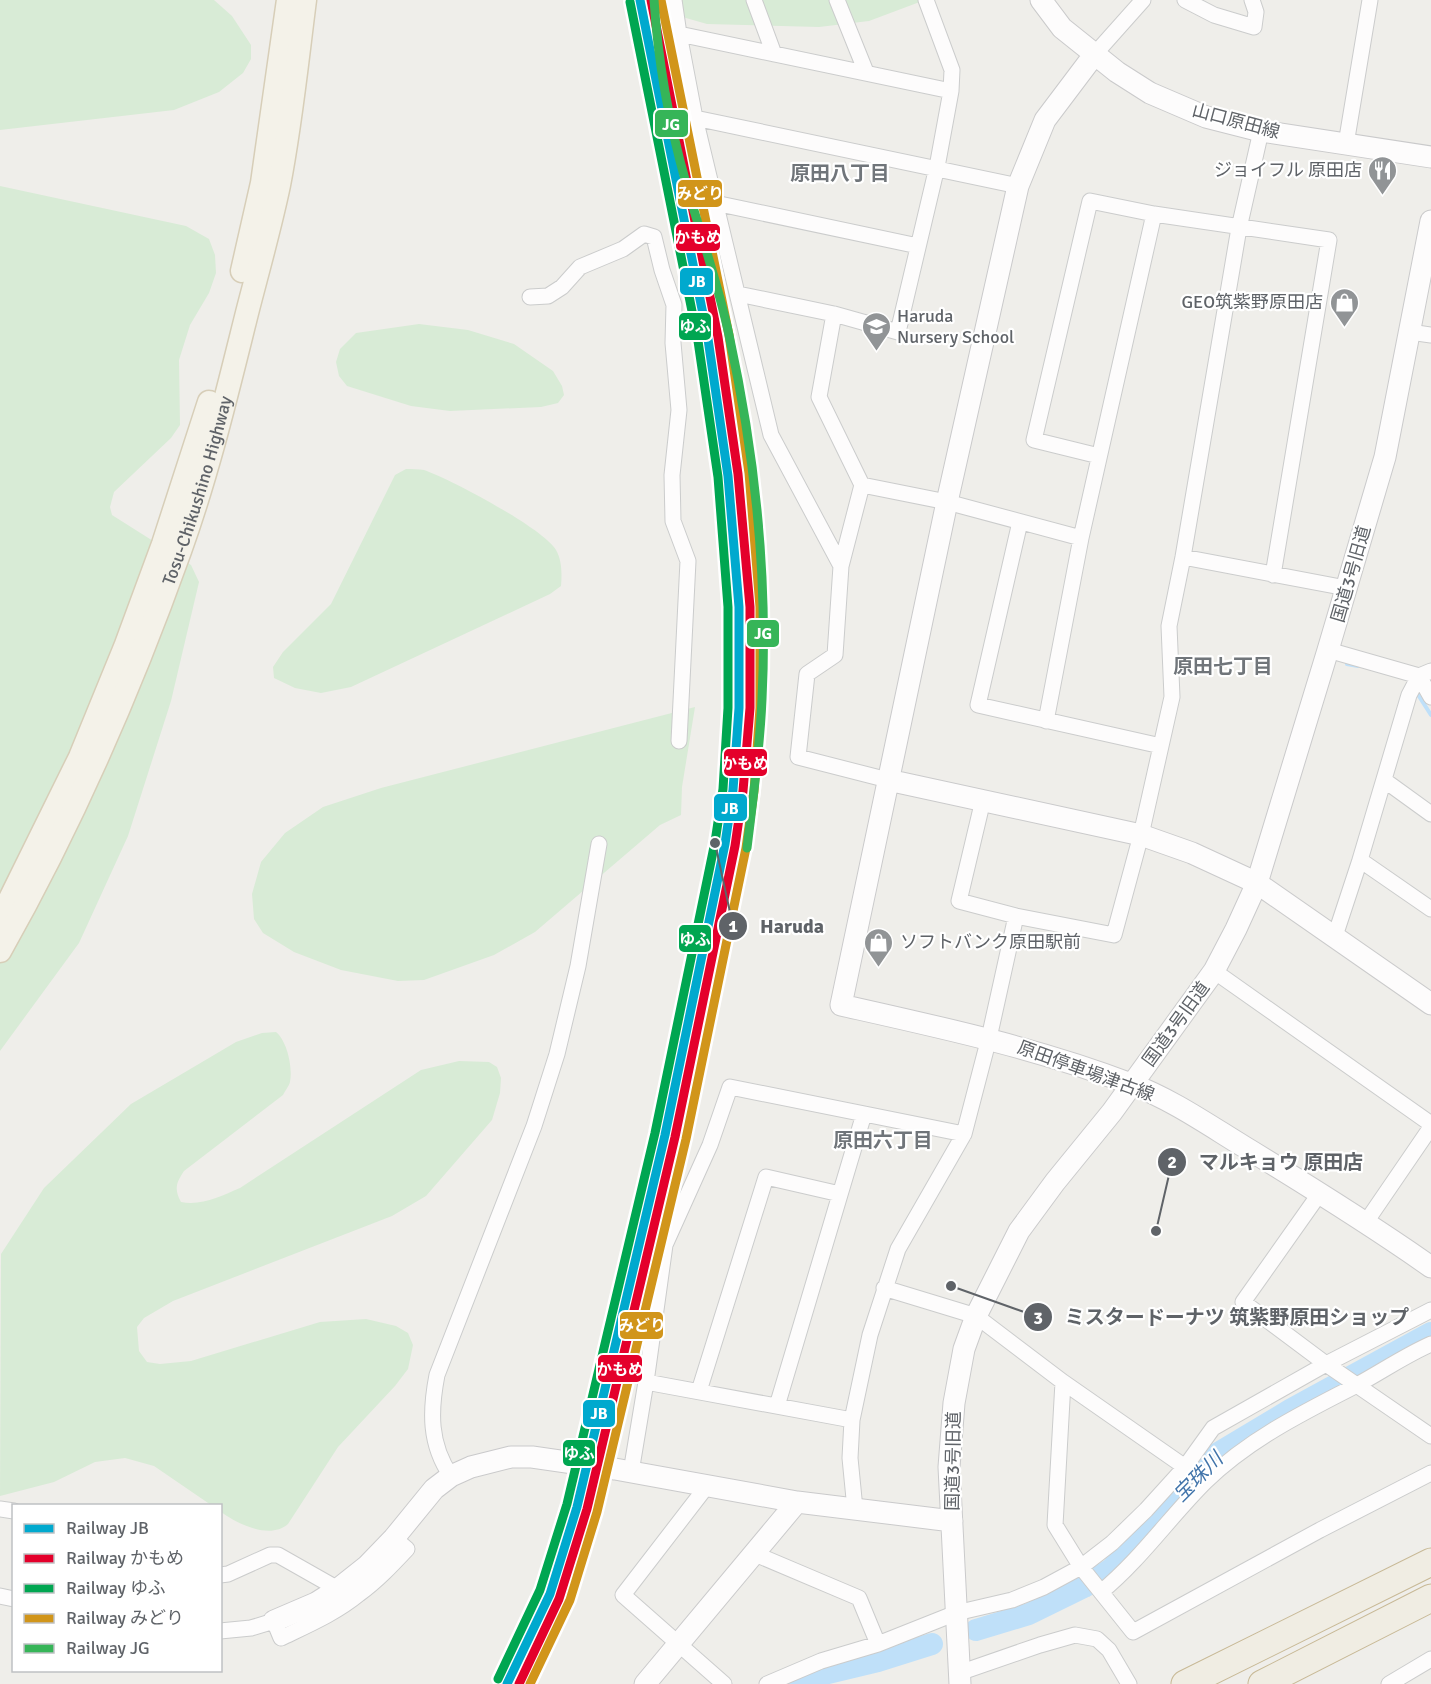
<svg xmlns="http://www.w3.org/2000/svg" width="1431" height="1684" font-family="Signika,'Noto Sans JP',sans-serif">
	<style>
		.green { fill: #d8ebd6 }
		.lines { fill: none; stroke-linecap: round; stroke-linejoin: round }
		.stream { stroke: #bfe0f9; stroke-width: 4 }
		.river { stroke: #bfe0f9; stroke-width: 22 }
		.street-casing { stroke: #cbcccc; stroke-width: 17 }
		.secondary-casing { stroke: #cacacb; stroke-width: 23 }
		.primary-casing { stroke: #d7ceb8; stroke-width: 25 }
		.highway-casing { stroke: #c8b996; stroke-width: 29 }
		.street { stroke: #fdfcfc; stroke-width: 15 }
		.secondary { stroke: #fdfcfc; stroke-width: 21 }
		.primary { stroke: #f4f2e9; stroke-width: 22 }
		.highway { stroke: #f0ede3; stroke-width: 27 }
		.rail-casing { stroke: #e4e4e4; stroke-width: 6 }
		.rail { stroke: #fff; stroke-width: 4; stroke-dasharray: 11; stroke-linecap: butt }
		.rail-1-casing { stroke: #fff; stroke-width: 14 }
		.rail-2-casing { stroke: #fff; stroke-width: 14 }
		.rail-3-casing { stroke: #fff; stroke-width: 14 }
		.rail-4-casing { stroke: #fff; stroke-width: 14 }
		.rail-5-casing { stroke: #fff; stroke-width: 14 }
		.rail-1 { stroke: #00a9ce; stroke-width: 9 }
		.rail-2 { stroke: #e4002b; stroke-width: 9 }
		.rail-3 { stroke: #00a651; stroke-width: 9 }
		.rail-4 { stroke: #d1951a; stroke-width: 9 }
		.rail-5 { stroke: #36b558; stroke-width: 9 }
		.labels { text-anchor: middle; dominant-baseline: central; stroke-width: 4.5; stroke-linejoin: round; paint-order: stroke }
		.street-label { font-size: 18px; fill: #5f6368; stroke: #fff }
		.poi-label { font-size: 18px; fill: #5f6368; stroke: #fff; text-anchor: end }
		.neighbourhood-label { font-size: 20px; font-weight: bold; fill: #70757a; stroke: #fff }
		.water-label { font-size: 20px; font-style: italic; fill: #4174aa; stroke: #fff }
		.leader { fill: none; stroke: #5f6368; stroke-width: 2 }
		.callout-dot { fill: #5f6368; stroke: #fff; stroke-width: 2 }
		.mark-label { font-size: 18px; text-anchor: middle; font-weight: bold; fill: #fff }
		.callout-label { font-size: 20px; text-anchor: middle; font-weight: bold; fill: #5f6368; stroke: #fff; stroke-width: 4.5; stroke-linejoin: round; paint-order: stroke }
		.line-badge { stroke: #fff; stroke-width: 2 }
		.badge-label { font-size: 16px; text-anchor: middle; font-weight: bold; fill: #fff }
	</style>
	<rect width="100%" height="100%" fill="#efeeea"/>
	<path class="green" d="M 0,0 L 214,0 L 232,16 L 251,45 L 251,59 L 243,73 L 219,92 L 174,110 L 0,130 Z
		M 638,0 L 925,0 L 869,21 L 819,27 L 707,24 L 658,10 Z
		M 0,186 L 186,226 L 209,239 L 215,255 L 216,273 L 209,293 L 190,325 L 179,360 L 180,425 L 171,438 L 114,492 L 110,507 L 112,515 L 191,565 L 199,582 L 171,701 L 128,836 L 79,943 L 0,1051 Z
		M 419,324 L 468,330 L 514,344 L 553,371 L 562,386 L 564,395 L 558,403 L 541,407 L 450,411 L 411,406 L 347,386 L 339,376 L 336,362 L 340,349 L 356,333 Z
		M 406,469 C 412,469 419,469 424,470 C 450,479 543,528 556,550 C 562,560 562,574 561,586 L 550,594 L 351,687 L 321,693 L 295,688 L 274,678 L 273,667 L 283,652 L 331,604 L 395,475 Z
		M 695,707 L 682,787 L 681,815 L 660,825 L 535,932 L 494,955 L 424,980 L 398,981 L 341,970 L 294,952 L 263,933 L 254,919 L 252,894 L 261,862 L 285,833 L 323,807 L 381,788 Z
		M 276,1032 C 287,1041 293,1067 290,1082 C 289,1086 285,1091 283,1095 L 184,1171 C 176,1183 174,1189 181,1202 C 202,1206 221,1196 240,1188 L 421,1070 L 459,1061 L 489,1062 L 497,1067 L 501,1078 L 500,1093 L 492,1120 L 426,1196 L 392,1216 L 173,1301 L 144,1318 L 137,1327 L 139,1351 L 147,1362 L 160,1364 L 191,1361 L 320,1322 L 366,1319 L 396,1326 L 408,1333 L 413,1345 L 408,1369 L 395,1386 L 338,1447 L 288,1524 C 270,1540 238,1524 221,1512 L 220,1506 L 211,1505 L 154,1466 L 125,1458 L 95,1462 L 54,1482 L 0,1496 L 1,1254 L 44,1188 L 131,1104 L 236,1042 L 262,1033 Z"/>
	<g class="lines">
		<path class="stream" d="M 1347,664 L 1358,666
			M 1415,690 L 1431,715"/>
		<path class="river" d="M 976,1630 L 1029,1614 L 1084,1587 L 1111,1569 L 1191,1485 L 1215,1455 L 1290,1410 L 1431,1333
			M 797,1684 L 828,1673 L 878,1661 L 932,1644"/>
		<defs>
			<path id="street" d="M 674,0 L 679,34 L 695,118 L 771,435 L 841,566
				M 754,0 L 774,54
				M 837,0 L 866,72
				M 1185,0 L 1214,15 L 1254,27 L 1256,12 L 1252,0
				M 679,34 L 951,91
				M 1094,55 L 1143,0
				M 695,118 L 1018,186
				M 1346,144 L 1370,0
				M 715,203 L 918,246
				M 738,294 L 834,314 L 898,332 L 937,167 L 951,91 L 952,70 L 926,0
				M 530,297 L 548,296 L 562,287 L 580,267 L 623,249 L 644,234 L 654,237 L 662,270 L 674,305 L 673,343 L 679,410 L 672,475 L 673,521 L 688,561 L 679,741
				M 834,314 L 819,397 L 862,485 L 841,566 L 835,655 L 807,674 L 798,757 L 888,780
				M 1410,332 L 1431,335
				M 1099,456 L 1034,440 L 1090,201 L 1154,214 L 1329,240 L 1273,575
				M 862,485 L 947,502 L 1081,538
				M 1020,522 L 978,705 L 1161,746
				M 1183,557 L 1346,588
				M 1328,650 L 1419,676 L 1431,697
				M 1046,721 L 1081,538 L 1154,214
				M 1384,780 L 1431,814
				M 983,800 L 959,901 L 1016,916 L 1114,935 L 1141,835 L 1172,697 L 1169,626 L 1183,557 L 1239,228 L 1261,131
				M 1360,860 L 1431,909
				M 1335,936 L 1360,860 L 1409,695 L 1419,676 L 1431,671
				M 1214,971 L 1431,1124
				M 1320,1193 L 1243,1302 L 1326,1364 L 1431,1436
				M 1366,1222 L 1431,1127
				M 884,1288 L 976,1316 L 1063,1382 L 1185,1467
				M 646,1382 L 852,1420
				M 1063,1382 L 1055,1525 L 1081,1567 L 1133,1632 L 1320,1530 L 1431,1473
				M 699,1391 L 766,1177 L 840,1194
				M 777,1406 L 864,1114
				M 631,1472 L 646,1382 L 665,1245 L 710,1145 L 730,1087 L 964,1134
				M 451,1476 C 429,1444 430,1411 437,1375 L 534,1126 L 557,1054 L 578,966 L 599,844
				M 707,1486 L 623,1595 L 724,1684
				M 0,1509 L 14,1511
				M 855,1509 L 850,1458 L 852,1420 L 870,1335 L 898,1249 L 964,1134 L 989,1038 L 1016,916
				M 755,1554 L 859,1598 L 878,1644
				M 220,1575 L 228,1574 L 270,1555 L 278,1555 L 338,1589
				M 1101,1592 C 1140,1560 1169,1518 1205,1482 C 1248,1440 1302,1413 1355,1386 C 1381,1372 1404,1356 1431,1344
				M 0,1596 L 14,1599
				M 220,1631 L 251,1628 L 274,1621 L 281,1638 C 308,1625 336,1613 359,1594 C 377,1581 392,1565 407,1549 L 394,1538
				M 959,1673 L 1040,1645 L 1075,1635 L 1097,1639 L 1109,1650 L 1129,1684
				M 767,1684 L 821,1661 L 878,1644 L 956,1613 L 1012,1600 L 1044,1587 L 1081,1567 L 1112,1543 L 1146,1510 L 1185,1467 L 1213,1428 L 1326,1364 L 1431,1310
				M 1389,1684 L 1431,1659"/>
			<path id="secondary" d="M 1041,0 L 1062,28 L 1117,72 L 1150,93 L 1206,117 L 1261,131 L 1431,157
				M 1094,55 L 1045,120 L 1018,186 L 947,502 L 841,1005 C 939,1027 1037,1048 1131,1084 C 1171,1099 1207,1124 1243,1146 C 1307,1185 1370,1224 1431,1267
				M 888,780 L 1141,835 L 1192,853 L 1257,883 L 1431,1004
				M 274,1621 L 316,1603 L 338,1589 L 367,1566 L 394,1538 L 434,1489 L 451,1476 L 471,1467 L 511,1457 L 532,1457 L 615,1469 L 797,1502 L 952,1521
				M 645,1684 L 797,1502
				M 960,1684 L 949,1467 L 954,1403 L 964,1349 L 976,1316 L 1019,1231 L 1055,1182 L 1112,1112 L 1214,971 L 1236,929 L 1257,883 L 1328,650 L 1385,457 L 1431,221"/>
			<g id="primary">
				<path d="M 242,271 L 262,183 L 288,0"/>
				<path d="M 0,919 L 80,757 L 125,647 L 163,544 L 209,402"/>
				<path id="s1" d="M 0,951 C 72,824 131,688 180,551 C 208,473 227,393 247,313 C 258,270 270,228 279,185 C 291,124 297,62 305,0"/>
			</g>
			<path id="highway" d="M 1185,1684 L 1431,1562
				M 1262,1684 L 1431,1598"/>
		</defs>
		<use href="#street" class="street-casing"/>
		<use href="#secondary" class="secondary-casing"/>
		<use href="#primary" class="primary-casing"/>
		<use href="#highway" class="highway-casing"/>
		<use href="#street" class="street"/>
		<use href="#secondary" class="secondary"/>
		<use href="#primary" class="primary"/>
		<use href="#highway" class="highway"/>
		<defs>
			<path id="rail" d="M 745,859 L 747,848"/>
		</defs>
		<use href="#rail" class="rail-casing"/>
		<use href="#rail" class="rail"/>
		<defs>
			<path id="rail-1" d="M 507,1684 L 550,1594 L 577,1507 L 665,1135 L 725,844 L 733,790 L 739,708 L 739,607 L 728,476 L 708,339 L 640,0"/>
			<path id="rail-2" d="M 519,1684 L 559,1599 L 587,1509 L 675,1137 L 735,846 L 743,791 L 750,708 L 750,607 L 738,474 L 718,337 L 651,0"/>
			<path id="rail-3" d="M 498,1679 L 540,1590 L 567,1504 L 655,1133 L 715,842 L 723,789 L 728,708 L 728,607 L 718,477 L 698,341 L 630,2"/>
			<path id="rail-4" d="M 530,1684 L 570,1600 L 597,1512 L 686,1139 L 746,848 L 754,791 L 760,708 L 760,607 L 749,473 L 729,335 L 661,0"/>
			<path id="rail-5" d="M 654,0 C 658,62 669,123 686,183 C 700,233 718,283 729,335 C 755,454 768,578 762,699 C 760,749 753,798 747,848"/>
		</defs>
		<use href="#rail-1" class="rail-1-casing"/>
		<use href="#rail-2" class="rail-2-casing"/>
		<use href="#rail-3" class="rail-3-casing"/>
		<use href="#rail-4" class="rail-4-casing"/>
		<use href="#rail-5" class="rail-5-casing"/>
		<use href="#rail-1" class="rail-1"/>
		<use href="#rail-2" class="rail-2"/>
		<use href="#rail-3" class="rail-3"/>
		<use href="#rail-4" class="rail-4"/>
		<use href="#rail-5" class="rail-5"/>
	</g>
	<defs>
		<symbol id="restaurant-pin" viewBox="-11 -11 22 30"><path d="M0 17L-7.5 6A9.5 9.5 0 1 1 7.5 6Z" fill="#919496" stroke="#fff"/><path d="M-5-6h1v4h1v-4h1v4h1v-4h1v5L-1.5 .5V6h-2V.5L-5-1ZM5-6V6H3V1.5H1.5Q1.5-4 5-6Z" fill="#fff"/></symbol>
		<symbol id="shop-pin" viewBox="-11 -11 22 30"><path d="M0 17L-7.5 6A9.5 9.5 0 1 1 7.5 6Z" fill="#919496" stroke="#fff"/><path d="M-5-2.5h2.3a2.7 3.5 0 0 1 5.4 0H5L5.5 6h-11ZM-1.5-2.5h3a1.5 2.3 0 0 0-3 0Z" fill="#fff"/></symbol>
		<symbol id="school-pin" viewBox="-11 -11 22 30"><path d="M0 17L-7.5 6A9.5 9.5 0 1 1 7.5 6Z" fill="#919496" stroke="#fff"/><path d="M0-5L7-2L0 1L-7-2ZM-4 1L0 2.5L4 1V4Q0 6-4 4Z" fill="#fff"/></symbol>
	</defs>
	<g fill-rule="evenodd">
		<use href="#restaurant-pin" x="1366" y="154" width="33" height="45"/>
		<use href="#shop-pin" x="1328" y="286" width="33" height="45"/>
		<use href="#school-pin" x="860" y="310" width="33" height="45"/>
		<use href="#shop-pin" x="862" y="926" width="33" height="45"/>
	</g>
	<g class="labels">
		<g class="street-label">
			<text transform="translate(1236 121) rotate(15)">山口原田線</text>
			<text stroke="none"><textPath href="#s1" startOffset="502">Tosu-Chikushino Highway</textPath></text>
			<text transform="translate(1351 574) rotate(-74)">国道3号旧道</text>
			<text transform="translate(1176 1024) rotate(-54)">国道3号旧道</text>
			<text transform="translate(1086 1071) rotate(20)">原田停車場津古線</text>
			<text transform="translate(953 1461) rotate(-89)">国道3号旧道</text>
		</g>
		<g class="poi-label">
			<text x="1362" y="170">ジョイフル 原田店</text>
			<text x="1323" y="302">GEO筑紫野原田店</text>
			<text x="897" y="316" text-anchor="start">Haruda<tspan x="897" dy="21">Nursery School</tspan></text>
			<text x="900" y="942" text-anchor="start">ソフトバンク原田駅前</text>
		</g>
		<g class="neighbourhood-label">
			<text x="840" y="173">原田八丁目</text>
			<text x="1223" y="666">原田七丁目</text>
			<text x="883" y="1140">原田六丁目</text>
		</g>
		<g class="water-label">
			<text transform="translate(1198 1477) rotate(-45)">宝珠川</text>
		</g>
	</g>
	<path class="leader" d="M715 843L733 926M1156 1231L1172 1162M951 1286L1038 1317"/>
	<g class="callout-dot">
		<circle cx="715" cy="843" r="6"/>
		<circle cx="1156" cy="1231" r="6"/>
		<circle cx="951" cy="1286" r="6"/>
		<circle cx="733" cy="926" r="15"/>
		<circle cx="1172" cy="1162" r="15"/>
		<circle cx="1038" cy="1317" r="15"/>
	</g>
	<g class="mark-label">
		<text x="733" y="932">1</text>
		<text x="1172" y="1168">2</text>
		<text x="1038" y="1324">3</text>
	</g>
	<g class="callout-label">
		<text x="792" y="933">Haruda</text>
		<text x="1281" y="1169">マルキョウ 原田店</text>
		<text x="1237" y="1324">ミスタードーナツ 筑紫野原田ショップ</text>
	</g>
	<g class="line-badge">
		<rect x="654" y="109" width="35" height="29" rx="6" fill="#36b558"/>
		<rect x="677" y="179" width="46" height="29" rx="6" fill="#d1951a"/>
		<rect x="675" y="223" width="46" height="29" rx="6" fill="#e4002b"/>
		<rect x="679" y="267" width="35" height="29" rx="6" fill="#00a9ce"/>
		<rect x="678" y="312" width="34" height="29" rx="6" fill="#00a651"/>
		<rect x="746" y="619" width="34" height="29" rx="6" fill="#36b558"/>
		<rect x="723" y="748" width="45" height="29" rx="6" fill="#e4002b"/>
		<rect x="713" y="793" width="35" height="29" rx="6" fill="#00a9ce"/>
		<rect x="678" y="924" width="34" height="29" rx="6" fill="#00a651"/>
		<rect x="619" y="1311" width="45" height="29" rx="6" fill="#d1951a"/>
		<rect x="597" y="1354" width="46" height="29" rx="6" fill="#e4002b"/>
		<rect x="582" y="1399" width="34" height="29" rx="6" fill="#00a9ce"/>
		<rect x="562" y="1439" width="34" height="28" rx="6" fill="#00a651"/>
	</g>
	<g class="badge-label">
		<text x="671" y="130">JG</text>
		<text x="700" y="199">みどり</text>
		<text x="698" y="243">かもめ</text>
		<text x="697" y="287">JB</text>
		<text x="695" y="332">ゆふ</text>
		<text x="763" y="639">JG</text>
		<text x="745" y="769">かもめ</text>
		<text x="730" y="814">JB</text>
		<text x="695" y="945">ゆふ</text>
		<text x="642" y="1331">みどり</text>
		<text x="620" y="1375">かもめ</text>
		<text x="599" y="1419">JB</text>
		<text x="579" y="1459">ゆふ</text>
	</g>
	<rect x="12" y="1504" width="210" height="168" fill="#ffffff" stroke="#bfc1c3" stroke-width="1.5"/>
	<rect x="24" y="1524" width="30" height="9" fill="#00a9ce" stroke="#bfc1c3" stroke-width="1.5"/>
	<text x="66" y="1534" font-size="18" fill="#5f6368">Railway JB</text>
	<rect x="24" y="1554" width="30" height="9" fill="#e4002b" stroke="#bfc1c3" stroke-width="1.5"/>
	<text x="66" y="1564" font-size="18" fill="#5f6368">Railway かもめ</text>
	<rect x="24" y="1584" width="30" height="9" fill="#00a651" stroke="#bfc1c3" stroke-width="1.5"/>
	<text x="66" y="1594" font-size="18" fill="#5f6368">Railway ゆふ</text>
	<rect x="24" y="1614" width="30" height="9" fill="#d1951a" stroke="#bfc1c3" stroke-width="1.5"/>
	<text x="66" y="1624" font-size="18" fill="#5f6368">Railway みどり</text>
	<rect x="24" y="1644" width="30" height="9" fill="#36b558" stroke="#bfc1c3" stroke-width="1.5"/>
	<text x="66" y="1654" font-size="18" fill="#5f6368">Railway JG</text>
</svg>
